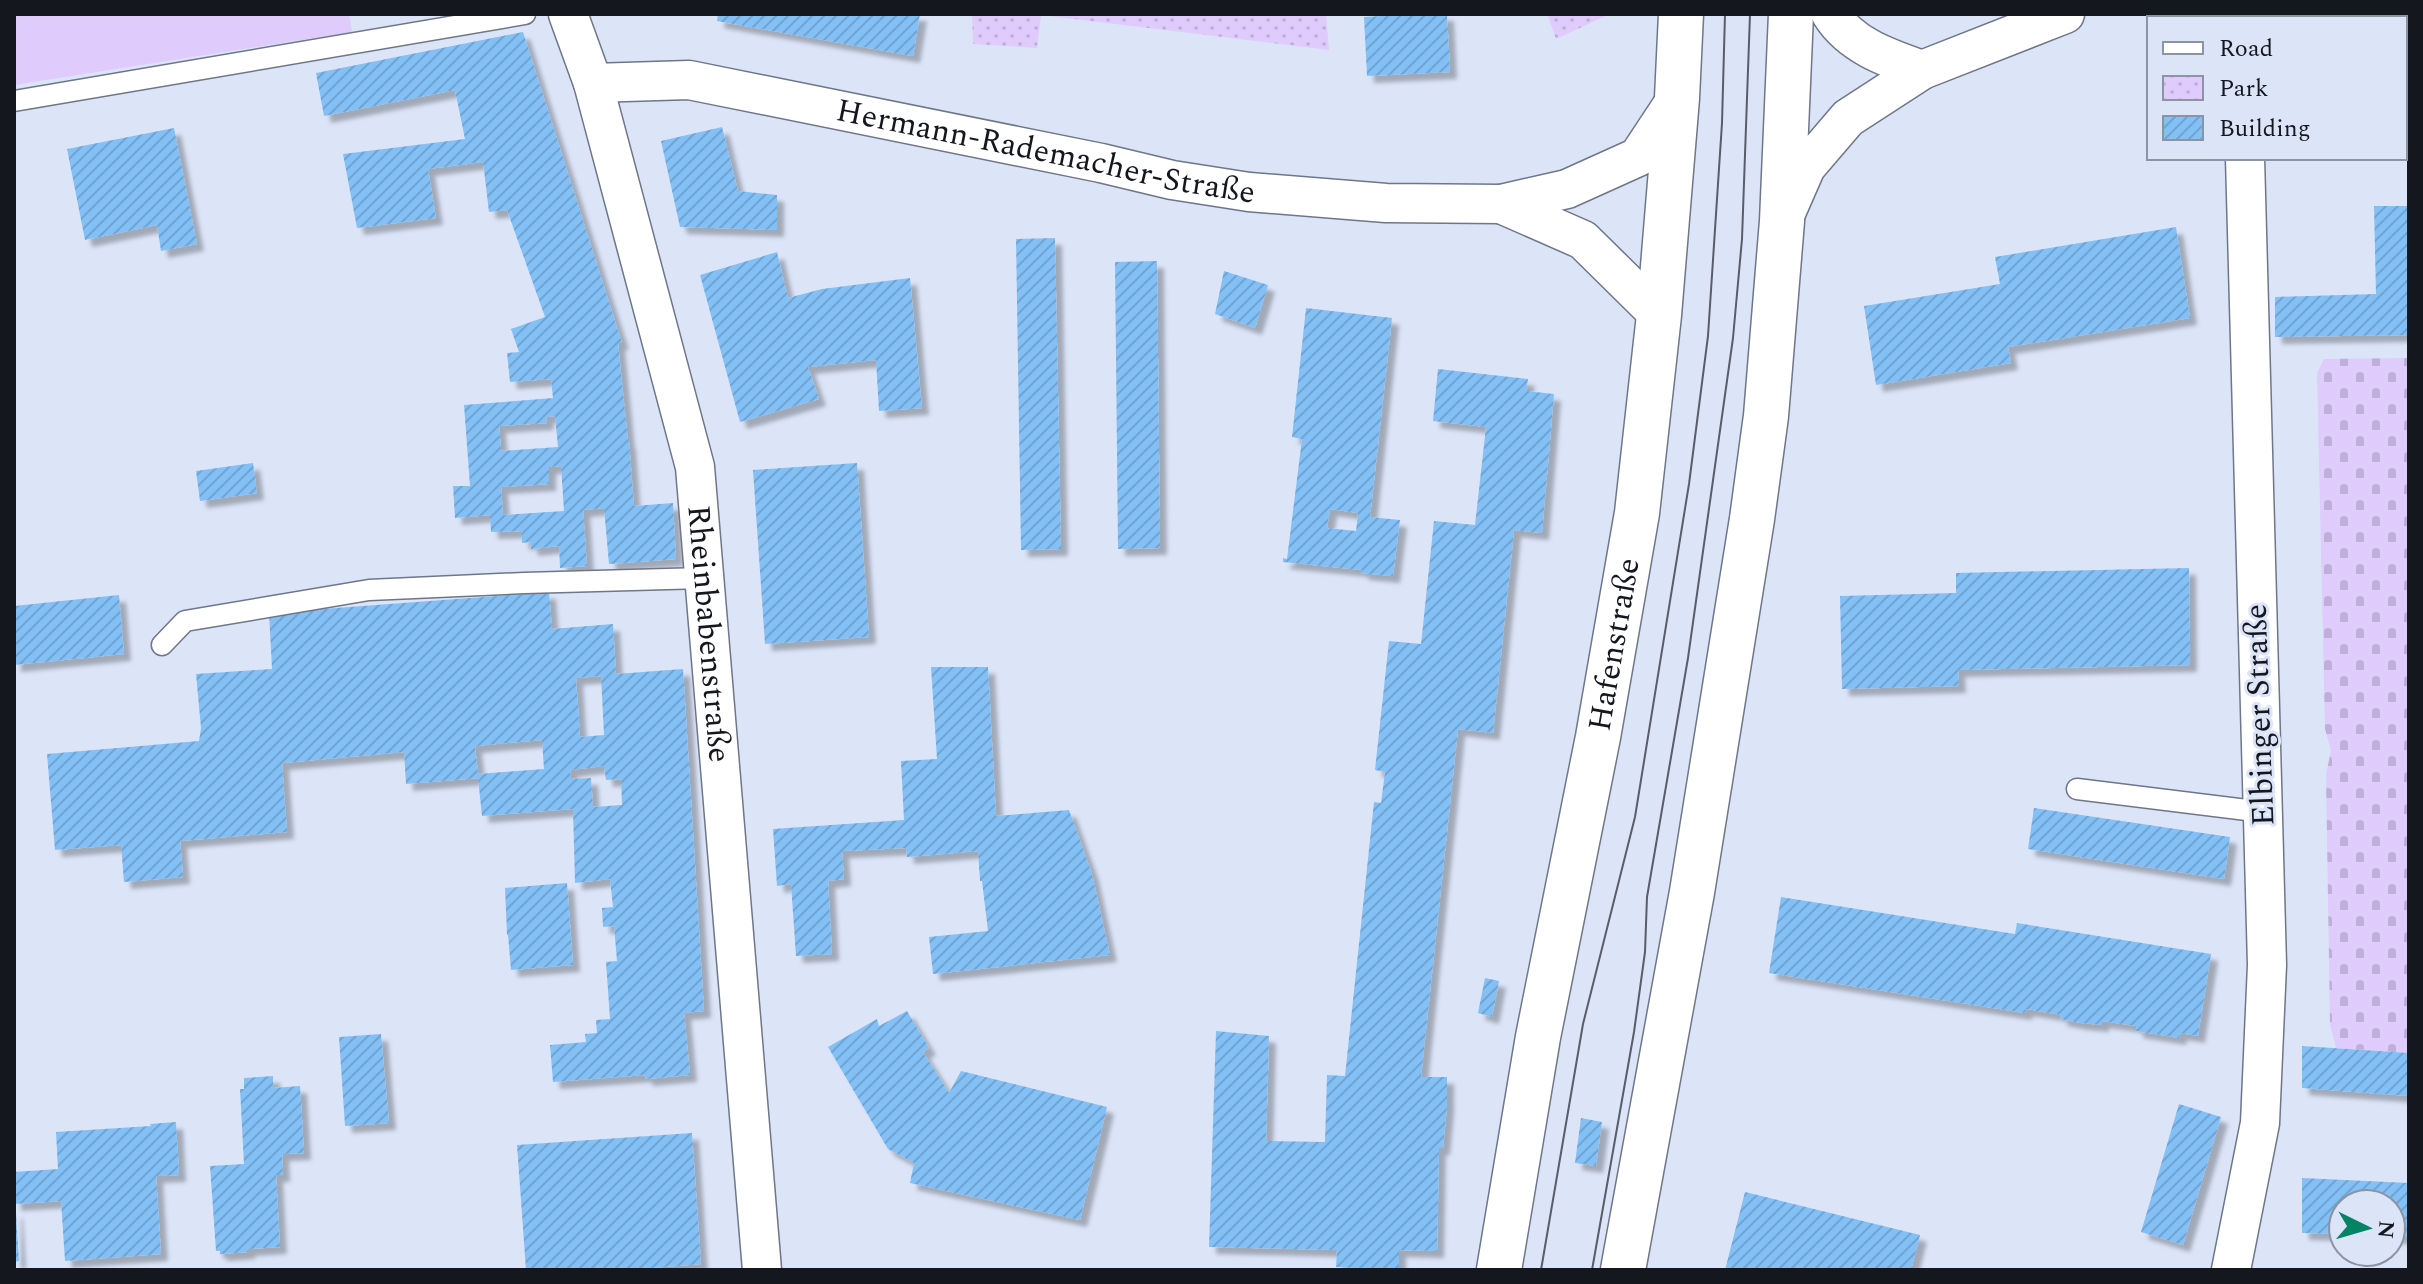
<svg xmlns="http://www.w3.org/2000/svg" width="2423" height="1284" font-family="Spectral,serif">
	<style>
		.grass { fill: #dfcbfc }
		.cemetery { fill: url(#cemetery-stones) }
		.park { fill: url(#park-dots) }
		.building { fill: url(#building-hatch); fill-rule: evenodd; filter: url(#shadow) }
		.lines { fill: none; stroke-linecap: round; stroke-linejoin: round }
		.service-casing { stroke: #6e7687; stroke-width: 23 }
		.minor-casing { stroke: #6e7687; stroke-width: 41 }
		.secondary-casing { stroke: #6e7687; stroke-width: 47 }
		.service { stroke: #fff; stroke-width: 20 }
		.minor { stroke: #fff; stroke-width: 38 }
		.secondary { stroke: #fff; stroke-width: 44 }
		.tram { stroke: #585d69; stroke-width: 2 }
		.labels { text-anchor: middle; dominant-baseline: central; stroke-width: 6; stroke-linejoin: round; paint-order: stroke }
		.street-label { font-size: 32px; fill: #14171e; stroke: #dce5f8 }
	</style>
	<defs>
		<pattern id="cemetery-stones" width="16" height="16" patternUnits="userSpaceOnUse" patternTransform="scale(2)"><rect width="16" height="16" fill="#dfcbfc"/><path d="M2 7V4a2 2 0 0 1 4 0v3zM10 15v-3a2 2 0 0 1 4 0v3z" fill="#beaed8"/></pattern>
		<pattern id="park-dots" width="8" height="8" patternUnits="userSpaceOnUse" patternTransform="scale(2)"><rect width="8" height="8" fill="#dfcbfc"/><path d="M2 2h.1M6 6h.1" fill="none" stroke="#beaed8" stroke-width="1.8" stroke-linecap="round"/></pattern>
		<pattern id="building-hatch" width="6" height="6" patternUnits="userSpaceOnUse" patternTransform="scale(2)"><rect width="6" height="6" fill="#83c0f6"/><path d="M-1 1l2-2M0 6l6-6M5 7l2-2" fill="none" stroke="#70a4d2"/></pattern>
		<filter id="shadow"><feDropShadow dx="7" dy="7" stdDeviation="2" flood-color="#0004"/></filter>
	</defs>
	<rect width="100%" height="100%" fill="#dce5f8"/>
	<path class="grass" d="M 14,14 L 349,14 L 352,32 L 14,85 Z"/>
	<path class="cemetery" d="M 2409,358 L 2409,1053 L 2336,1048 L 2330,1024 L 2326,775 L 2331,750 L 2325,729 L 2317,373 L 2324,359 Z"/>
	<path class="park" d="M 972,14 L 1326,14 L 1329,50 L 1041,15 L 1037,48 L 973,44 Z
		M 1547,14 L 1610,14 L 1556,39 Z"/>
	<path class="building" d="M 718,14 L 920,14 L 913,56 L 717,21 Z
		M 1414,14 L 1447,14 L 1450,72 L 1367,76 L 1364,17 Z
		M 523,32 L 622,343 L 618,343 L 628,442 L 629,442 L 634,506 L 673,503 L 676,559 L 609,564 L 604,508 L 583,510 L 587,566 L 560,568 L 559,546 L 531,549 L 530,542 L 522,543 L 521,531 L 491,532 L 490,515 L 455,518 L 453,486 L 470,486 L 464,405 L 553,398 L 551,379 L 510,382 L 507,353 L 519,352 L 511,329 L 545,317 L 507,210 L 489,212 L 483,162 L 428,169 L 436,218 L 357,228 L 343,154 L 465,139 L 455,90 L 324,116 L 316,73 ZM 555,416 L 558,447 L 501,451 L 499,426 L 547,423 L 546,417 ZM 561,466 L 564,511 L 503,515 L 501,487 L 549,484 L 549,467 Z
		M 722,127 L 738,191 L 777,195 L 777,230 L 680,227 L 661,141 Z
		M 174,128 L 197,244 L 161,251 L 157,225 L 85,240 L 67,149 Z
		M 2374,206 L 2409,206 L 2409,335 L 2275,337 L 2275,297 L 2376,294 Z
		M 2176,227 L 2190,318 L 2008,347 L 2011,363 L 1876,385 L 1864,306 L 2000,284 L 1995,257 Z
		M 1055,238 L 1061,549 L 1021,550 L 1016,239 Z
		M 777,252 L 788,298 L 822,289 L 910,278 L 922,408 L 879,411 L 876,360 L 808,367 L 819,399 L 740,422 L 700,275 Z
		M 1157,261 L 1160,548 L 1118,549 L 1115,262 Z
		M 1224,271 L 1268,285 L 1255,328 L 1215,314 Z
		M 1306,308 L 1392,318 L 1370,517 L 1400,520 L 1393,576 L 1361,573 L 1362,570 L 1283,562 L 1283,558 L 1287,559 L 1302,439 L 1292,437 ZM 1330,509 L 1358,513 L 1356,531 L 1327,528 Z
		M 1438,369 L 1528,379 L 1526,391 L 1554,394 L 1542,533 L 1514,530 L 1493,733 L 1458,729 L 1421,1077 L 1447,1077 L 1447,1106 L 1443,1148 L 1439,1148 L 1437,1251 L 1399,1250 L 1399,1269 L 1336,1267 L 1337,1250 L 1209,1247 L 1216,1031 L 1269,1036 L 1266,1141 L 1325,1142 L 1327,1075 L 1345,1076 L 1374,802 L 1381,803 L 1385,772 L 1375,770 L 1389,641 L 1421,644 L 1434,521 L 1475,525 L 1486,427 L 1433,421 Z
		M 253,463 L 257,493 L 200,501 L 196,471 Z
		M 857,463 L 869,637 L 765,644 L 753,470 Z
		M 2189,568 L 2190,665 L 1958,670 L 1959,686 L 1842,689 L 1840,596 L 1956,593 L 1956,573 Z
		M 549,592 L 552,629 L 613,624 L 616,674 L 683,669 L 704,1011 L 684,1013 L 690,1075 L 646,1079 L 645,1075 L 553,1082 L 550,1045 L 586,1042 L 585,1034 L 597,1033 L 596,1020 L 610,1019 L 606,962 L 617,961 L 614,926 L 603,927 L 602,908 L 613,907 L 610,879 L 575,883 L 573,809 L 482,816 L 478,778 L 406,784 L 404,752 L 282,763 L 287,832 L 180,841 L 183,877 L 124,882 L 121,845 L 55,850 L 47,754 L 199,741 L 201,728 L 196,674 L 272,669 L 269,613 ZM 601,676 L 604,735 L 580,737 L 576,678 ZM 542,740 L 544,769 L 478,774 L 475,746 ZM 604,766 L 606,780 L 621,779 L 622,805 L 593,807 L 591,778 L 571,779 L 570,770 Z
		M 119,595 L 124,654 L 14,665 L 14,606 Z
		M 931,667 L 988,667 L 996,816 L 1069,810 L 1092,874 L 1110,955 L 933,974 L 929,937 L 988,931 L 982,881 L 980,881 L 978,851 L 907,857 L 906,848 L 842,851 L 844,879 L 828,881 L 832,954 L 796,956 L 791,884 L 777,886 L 773,829 L 904,820 L 901,761 L 937,759 Z
		M 2034,808 L 2230,837 L 2224,879 L 2028,849 Z
		M 567,883 L 573,965 L 511,970 L 508,935 L 507,935 L 505,888 Z
		M 1781,897 L 2015,934 L 2017,923 L 2211,954 L 2198,1036 L 2180,1033 L 2179,1038 L 2136,1031 L 2136,1026 L 2102,1021 L 2102,1025 L 2081,1023 L 2060,1019 L 2061,1015 L 2026,1009 L 2025,1013 L 1769,973 Z
		M 1485,978 L 1499,981 L 1492,1017 L 1478,1013 Z
		M 907,1011 L 929,1048 L 923,1052 L 949,1093 L 961,1071 L 1107,1107 L 1080,1220 L 910,1183 L 914,1163 L 888,1149 L 828,1047 L 877,1019 L 879,1026 Z
		M 381,1034 L 389,1123 L 345,1126 L 339,1037 Z
		M 2302,1046 L 2409,1053 L 2409,1096 L 2302,1088 Z
		M 273,1076 L 273,1088 L 300,1086 L 304,1153 L 282,1154 L 283,1175 L 276,1175 L 280,1247 L 248,1249 L 248,1252 L 220,1254 L 220,1251 L 216,1251 L 210,1166 L 244,1164 L 240,1089 L 244,1089 L 244,1078 Z
		M 2179,1104 L 2221,1117 L 2183,1245 L 2141,1232 Z
		M 1581,1118 L 1602,1122 L 1596,1166 L 1575,1163 Z
		M 176,1122 L 179,1175 L 156,1176 L 161,1254 L 65,1261 L 61,1201 L 14,1204 L 14,1172 L 58,1169 L 56,1132 L 151,1126 L 150,1124 Z
		M 692,1133 L 701,1264 L 624,1270 L 526,1270 L 517,1145 Z
		M 2302,1178 L 2409,1183 L 2409,1237 L 2391,1237 L 2391,1204 L 2343,1204 L 2343,1234 L 2302,1233 Z
		M 1745,1192 L 1920,1235 L 1911,1270 L 1725,1270 Z
		M 14,1212 L 16,1212 L 19,1261 L 14,1262 Z"/>
	<g class="lines">
		<defs>
			<path id="service" d="M 14,101 L 525,14
				M 162,645 L 185,621 L 369,590 L 524,583 L 704,578
				M 2077,789 L 2263,812"/>
			<g id="minor">
				<path id="s1" d="M 568,14 L 593,83 L 695,467 L 762,1270"/>
				<path d="M 1831,14 C 1851,46 1888,58 1922,70"/>
				<path d="M 2241,14 L 2241,18"/>
				<path id="s2" d="M 593,83 L 689,80 L 1101,163 L 1172,180 L 1249,192 L 1386,203 L 1501,204 L 1567,189 L 1638,157 L 1677,98"/>
				<path d="M 1501,204 L 1583,240 L 1659,315"/>
				<path d="M 1785,215 L 1806,167 L 1848,118 L 1922,70 L 2065,14"/>
				<path d="M 2231,1270 L 2260,1123 L 2267,965 L 2245,158"/>
			</g>
			<g id="secondary">
				<path id="s3" d="M 1499,1270 L 1538,1037 L 1598,737 L 1637,513 L 1659,315 L 1677,98 L 1681,14"/>
				<path d="M 1623,1270 L 1692,892 L 1752,519 L 1766,416 L 1782,221 L 1791,14"/>
			</g>
		</defs>
		<use href="#service" class="service-casing"/>
		<use href="#minor" class="minor-casing"/>
		<use href="#secondary" class="secondary-casing"/>
		<use href="#service" class="service"/>
		<use href="#minor" class="minor"/>
		<use href="#secondary" class="secondary"/>
		<path class="tram" d="M 1541,1270 L 1583,1024 L 1635,817 L 1689,484 L 1708,336 L 1722,123 L 1725,14
			M 1592,1270 L 1634,1032 L 1645,952 L 1647,897 L 1688,658 L 1733,338 L 1742,239 L 1750,14"/>
	</g>
	<g class="labels">
		<g class="street-label">
			<text stroke="none"><textPath href="#s2" startOffset="460">Hermann-Rademacher-Straße</textPath></text>
			<text stroke="none"><textPath href="#s1" startOffset="638">Rheinbabenstraße</textPath></text>
			<text stroke="none"><textPath href="#s3" startOffset="636">Hafenstraße</textPath></text>
			<text transform="translate(2260 715) rotate(-92)">Elbinger Straße</text>
		</g>
	</g>
	<rect width="2423" height="1284" fill="none" stroke="#14171e" stroke-width="32"/>
	<rect x="2147" y="16" width="260" height="144" fill="#dce5f8" stroke="#8c93a1" stroke-width="2"/>
	<rect x="2163" y="42" width="40" height="12" fill="#ffffff" stroke="#8c93a1" stroke-width="2"/>
	<text x="2219" y="56" font-size="24" fill="#14171e">Road</text>
	<rect x="2163" y="76" width="40" height="24" fill="url(#park-dots)" stroke="#8c93a1" stroke-width="2"/>
	<text x="2219" y="96" font-size="24" fill="#14171e">Park</text>
	<rect x="2163" y="116" width="40" height="24" fill="url(#building-hatch)" stroke="#8c93a1" stroke-width="2"/>
	<text x="2219" y="136" font-size="24" fill="#14171e">Building</text>
	<g transform="translate(2367 1228) rotate(95)"><circle r="38" fill="#dce5f8" stroke="#8c93a1" stroke-width="2"/>
	<path d="M0-6L14 30L0 20L-14 30Z" fill="#058465"/>
	<text y="-12" font-size="22" font-weight="bold" text-anchor="middle" fill="#14171e">N</text>
	</g>
</svg>
